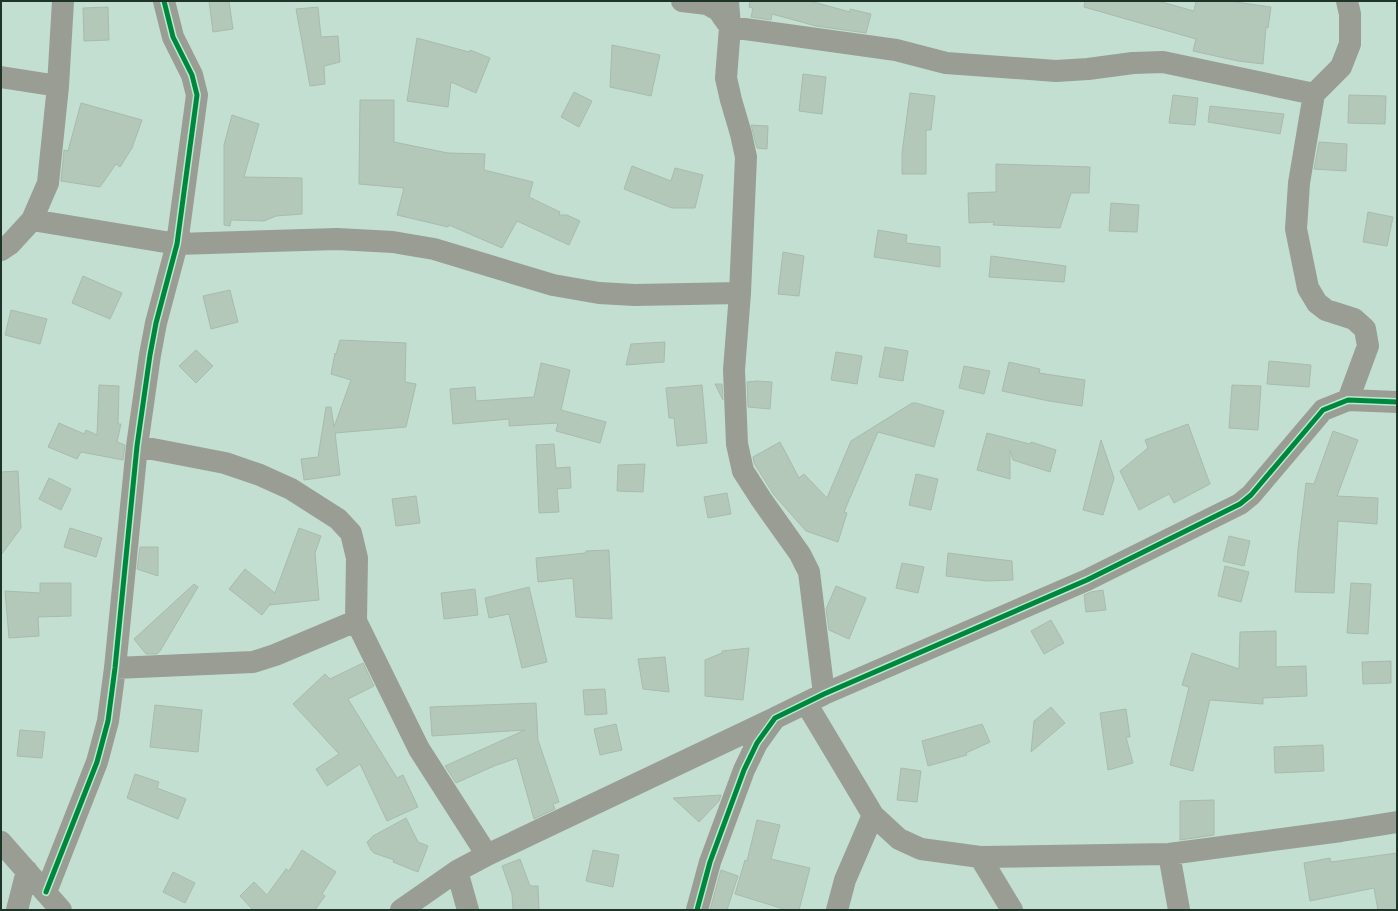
<svg xmlns="http://www.w3.org/2000/svg" width="1398" height="911" font-family="'Varela Round',sans-serif">
	<style>
		.building { fill: #b4c8ba; stroke: #a8bbad }
		.lines { fill: none; stroke-linecap: round; stroke-linejoin: round }
		.street { stroke: #999d94; stroke-width: 22 }
		.cycleway-casing { stroke: #b7ebd0; stroke-width: 8 }
		.cycleway { stroke: #00873e; stroke-width: 5 }
	</style>
	<rect width="100%" height="100%" fill="#c3dfd1"/>
	<path class="building" d="M 209,1 L 229,1 L 233,29 L 213,32 Z
		M 750,1 L 810,1 L 850,12 L 850,9 L 871,14 L 866,33 L 816,26 L 772,14 L 771,20 L 751,17 L 753,8 L 749,7 Z
		M 1085,1 L 1158,1 L 1194,11 L 1196,1 L 1228,1 L 1271,7 L 1268,28 L 1266,27 L 1263,64 L 1238,61 L 1193,51 L 1196,39 L 1084,7 Z
		M 108,7 L 109,40 L 84,41 L 83,8 Z
		M 318,7 L 321,37 L 338,36 L 340,62 L 324,66 L 325,84 L 310,86 L 296,9 Z
		M 417,38 L 469,52 L 470,50 L 490,58 L 476,93 L 451,82 L 448,107 L 407,101 Z
		M 612,45 L 660,55 L 651,96 L 610,87 Z
		M 803,74 L 826,77 L 822,114 L 799,111 Z
		M 574,92 L 592,101 L 579,127 L 561,117 Z
		M 910,93 L 935,96 L 931,130 L 926,130 L 926,174 L 902,174 L 902,153 Z
		M 1173,95 L 1198,98 L 1195,125 L 1169,123 Z
		M 1349,95 L 1386,96 L 1385,124 L 1348,123 Z
		M 360,100 L 394,100 L 394,142 L 448,153 L 485,154 L 484,170 L 533,182 L 529,197 L 560,212 L 559,215 L 567,215 L 580,221 L 569,245 L 517,221 L 502,248 L 449,225 L 448,227 L 397,215 L 404,188 L 359,184 Z
		M 81,103 L 142,120 L 132,148 L 120,167 L 116,164 L 100,187 L 61,181 L 64,150 L 68,151 Z
		M 1210,106 L 1284,114 L 1280,134 L 1208,122 Z
		M 232,115 L 259,124 L 244,177 L 302,178 L 302,214 L 276,216 L 264,221 L 231,220 L 230,226 L 224,225 L 224,145 Z
		M 751,125 L 768,126 L 767,149 L 757,148 Z
		M 1319,142 L 1347,144 L 1346,171 L 1314,169 Z
		M 996,164 L 1090,167 L 1089,193 L 1071,193 L 1060,228 L 993,225 L 994,222 L 969,223 L 968,193 L 996,192 Z
		M 632,166 L 671,181 L 675,168 L 703,175 L 695,208 L 672,208 L 624,189 Z
		M 1111,203 L 1139,205 L 1137,232 L 1109,231 Z
		M 1368,212 L 1393,217 L 1387,246 L 1363,242 Z
		M 878,230 L 907,235 L 906,243 L 940,247 L 940,267 L 874,257 Z
		M 783,252 L 804,256 L 799,296 L 778,294 Z
		M 991,256 L 1066,266 L 1064,282 L 989,277 Z
		M 83,276 L 122,293 L 110,319 L 72,303 Z
		M 230,290 L 238,322 L 211,329 L 203,296 Z
		M 11,310 L 47,319 L 40,344 L 5,335 Z
		M 340,340 L 406,343 L 405,382 L 416,384 L 406,427 L 335,433 L 340,475 L 304,480 L 301,459 L 318,457 L 326,407 L 331,407 L 334,427 L 351,380 L 331,374 L 335,353 L 336,354 Z
		M 665,342 L 664,362 L 626,365 L 631,344 Z
		M 885,347 L 908,351 L 903,381 L 879,377 Z
		M 196,350 L 213,366 L 196,383 L 179,366 Z
		M 836,352 L 862,356 L 857,384 L 831,380 Z
		M 1269,361 L 1311,365 L 1309,387 L 1267,384 Z
		M 1009,362 L 1040,369 L 1039,373 L 1085,380 L 1082,406 L 1049,401 L 1002,391 Z
		M 541,363 L 570,370 L 561,410 L 606,422 L 600,443 L 556,431 L 558,423 L 509,426 L 509,419 L 453,424 L 450,389 L 475,387 L 476,401 L 534,397 Z
		M 964,366 L 990,371 L 984,394 L 959,388 Z
		M 757,381 L 772,382 L 770,409 L 748,407 L 747,382 Z
		M 715,384 L 722,384 L 723,400 Z
		M 99,385 L 119,386 L 118,424 L 121,424 L 117,442 L 125,445 L 123,460 L 81,452 L 77,459 L 48,447 L 59,423 L 84,434 L 86,430 L 97,435 Z
		M 702,385 L 707,443 L 677,446 L 674,418 L 669,418 L 666,388 Z
		M 1232,385 L 1261,386 L 1258,430 L 1229,428 Z
		M 912,403 L 916,403 L 944,411 L 934,447 L 878,432 L 844,512 L 847,513 L 838,542 L 806,531 L 774,495 L 754,463 L 753,457 L 780,442 L 799,478 L 804,474 L 827,498 L 851,441 Z
		M 1188,424 L 1210,484 L 1174,503 L 1169,494 L 1139,510 L 1120,471 L 1148,448 L 1145,440 Z
		M 1333,431 L 1358,440 L 1337,496 L 1378,498 L 1377,524 L 1338,521 L 1334,593 L 1295,592 L 1298,549 L 1306,483 L 1314,484 Z
		M 987,433 L 1030,444 L 1031,442 L 1056,450 L 1050,472 L 1013,460 L 1010,450 L 1010,479 L 977,470 Z
		M 1101,440 L 1114,478 L 1103,515 L 1083,510 Z
		M 554,444 L 556,468 L 570,467 L 571,488 L 557,489 L 559,512 L 539,513 L 536,445 Z
		M 645,464 L 643,492 L 617,491 L 618,465 Z
		M 18,471 L 21,528 L 1,555 L 1,472 Z
		M 916,474 L 938,479 L 931,510 L 909,505 Z
		M 49,478 L 71,489 L 61,510 L 39,499 Z
		M 727,493 L 731,514 L 708,518 L 704,497 Z
		M 416,496 L 420,523 L 396,526 L 392,499 Z
		M 70,528 L 102,538 L 96,557 L 64,547 Z
		M 299,528 L 321,536 L 315,553 L 319,600 L 270,605 L 271,603 L 262,615 L 229,589 L 245,569 L 275,593 Z
		M 1229,536 L 1250,541 L 1244,566 L 1223,561 Z
		M 140,547 L 158,547 L 158,576 L 137,569 Z
		M 609,550 L 612,619 L 576,617 L 573,578 L 538,582 L 536,558 L 586,553 L 586,551 Z
		M 948,553 L 1012,561 L 1013,580 L 987,581 L 946,576 Z
		M 902,563 L 924,567 L 918,593 L 896,588 Z
		M 1225,566 L 1249,572 L 1241,602 L 1218,596 Z
		M 40,583 L 71,583 L 71,616 L 38,617 L 39,636 L 9,638 L 5,591 L 40,593 Z
		M 1351,583 L 1371,584 L 1368,634 L 1347,633 Z
		M 194,584 L 198,587 L 160,651 L 157,654 L 146,654 L 134,639 Z
		M 836,586 L 866,598 L 849,639 L 829,630 L 826,609 Z
		M 529,587 L 547,662 L 522,668 L 509,614 L 489,618 L 485,598 Z
		M 475,589 L 478,615 L 444,619 L 441,593 Z
		M 1103,590 L 1106,610 L 1086,612 L 1084,595 L 1091,592 Z
		M 1051,620 L 1064,643 L 1044,654 L 1031,631 Z
		M 1276,631 L 1276,667 L 1306,666 L 1307,696 L 1263,698 L 1263,704 L 1210,700 L 1193,771 L 1170,765 L 1189,687 L 1182,685 L 1192,653 L 1239,669 L 1240,632 Z
		M 749,648 L 743,700 L 705,696 L 705,660 L 722,653 L 722,651 Z
		M 665,657 L 669,692 L 643,689 L 638,659 Z
		M 1391,661 L 1391,683 L 1363,684 L 1362,662 Z
		M 363,663 L 374,686 L 348,699 L 397,778 L 403,775 L 418,807 L 387,821 L 360,764 L 327,786 L 316,769 L 339,754 L 293,704 L 325,674 L 330,679 Z
		M 605,689 L 607,714 L 585,715 L 583,690 Z
		M 536,703 L 538,740 L 559,802 L 553,804 L 555,809 L 534,819 L 517,758 L 494,766 L 456,783 L 445,766 L 525,730 L 432,736 L 430,707 Z
		M 155,705 L 202,710 L 198,752 L 150,747 Z
		M 1051,707 L 1065,723 L 1031,752 L 1034,721 Z
		M 1126,709 L 1130,737 L 1126,737 L 1133,763 L 1108,770 L 1100,713 Z
		M 616,724 L 622,750 L 600,755 L 594,729 Z
		M 982,724 L 990,742 L 966,753 L 967,755 L 928,766 L 922,741 Z
		M 20,730 L 45,732 L 42,758 L 17,756 Z
		M 1323,745 L 1324,771 L 1275,773 L 1274,747 Z
		M 901,768 L 921,771 L 917,802 L 897,800 Z
		M 135,774 L 159,782 L 157,788 L 186,799 L 178,819 L 127,798 Z
		M 721,795 L 719,801 L 699,822 L 673,798 Z
		M 1214,800 L 1214,835 L 1180,840 L 1180,801 Z
		M 406,818 L 418,842 L 428,846 L 418,872 L 393,862 L 394,860 L 374,853 L 371,850 L 367,842 L 373,836 Z
		M 757,820 L 780,825 L 771,859 L 810,868 L 799,910 L 787,910 L 735,894 L 745,860 L 747,861 Z
		M 302,850 L 336,872 L 322,894 L 325,896 L 315,910 L 253,910 L 240,896 L 254,882 L 267,895 L 286,869 L 289,871 Z
		M 593,850 L 619,855 L 613,887 L 586,881 Z
		M 1397,853 L 1397,910 L 1378,910 L 1374,888 L 1310,901 L 1304,863 L 1330,858 L 1331,862 Z
		M 520,859 L 530,886 L 538,886 L 539,910 L 513,910 L 512,894 L 502,866 Z
		M 721,870 L 738,876 L 727,910 L 710,910 Z
		M 173,872 L 195,883 L 185,903 L 163,892 Z"/>
	<g class="lines">
		<path class="street" d="M 682,1 L 707,4 L 718,10 L 730,27 L 896,50 L 946,63 L 1056,71 L 1088,69 L 1133,63 L 1163,62 L 1314,94
			M 728,1 L 730,27 L 726,78 L 731,100 L 741,134 L 746,157 L 740,293 L 734,370 L 737,444 L 743,471 L 761,499 L 800,554 L 809,572 L 824,694
			M 1347,1 L 1350,14 L 1350,44 L 1341,67 L 1314,94 L 1299,183 L 1296,229 L 1308,288 L 1317,303 L 1326,310 L 1354,319 L 1365,329 L 1368,346 L 1348,400
			M 1,77 L 58,86
			M 32,220 L 177,244 L 337,239 L 393,242 L 434,249 L 553,285 L 599,293 L 635,295 L 740,293
			M 1,250 L 10,244 L 32,220 L 48,183 L 58,86 L 63,1
			M 137,446 L 225,463 L 260,475 L 291,489 L 338,519 L 351,533 L 357,558 L 356,621 L 419,749 L 487,855
			M 115,668 L 253,662 L 275,655 L 356,621
			M 806,703 L 873,815 L 899,839 L 921,849 L 980,857 L 1169,854 L 1341,831 L 1397,822
			M 1,842 L 61,910
			M 1169,854 L 1179,910
			M 980,857 L 1012,910
			M 457,871 L 468,910
			M 46,892 L 97,762 L 108,721 L 115,668 L 137,446 L 150,355 L 156,323 L 177,244 L 197,95 L 192,75 L 173,37 L 164,1
			M 17,910 L 27,871
			M 401,910 L 457,871 L 487,855 L 773,719
			M 697,910 L 710,862 L 744,770 L 757,743 L 775,718 L 824,694 L 1087,580 L 1240,504 L 1251,495 L 1323,410 L 1348,400 L 1397,402
			M 837,910 L 845,880 L 873,815"/>
		<defs>
			<path id="cycleway" d="M 46,892 L 97,762 L 108,721 L 115,668 L 137,446 L 150,355 L 156,323 L 177,244 L 197,95 L 192,75 L 173,37 L 164,1
				M 697,910 L 710,862 L 744,770 L 757,743 L 775,718 L 824,694 L 1087,580 L 1240,504 L 1251,495 L 1323,410 L 1348,400 L 1397,402"/>
		</defs>
		<use href="#cycleway" class="cycleway-casing"/>
		<use href="#cycleway" class="cycleway"/>
	</g>
	<rect width="1398" height="911" fill="none" stroke="#1f3429" stroke-width="4"/>
</svg>
